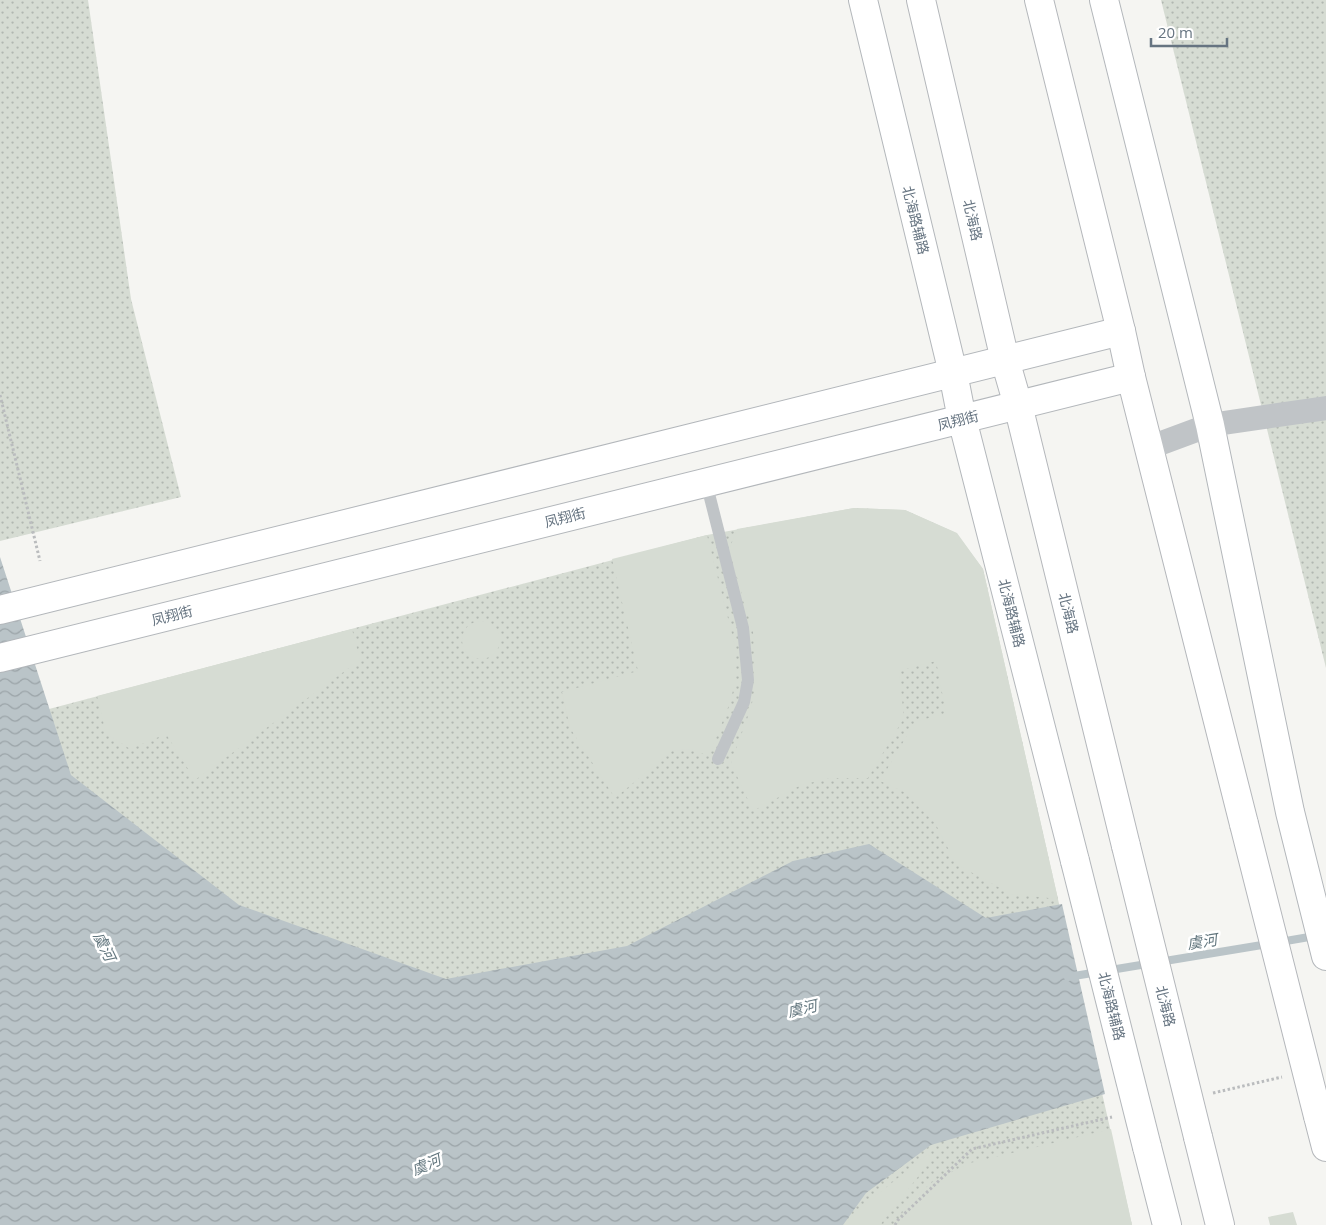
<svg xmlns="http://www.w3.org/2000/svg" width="1326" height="1225" font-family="'Open Sans','Noto Sans SC',sans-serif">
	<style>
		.grass { fill: url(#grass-dots) }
		.garden { fill: #d6dcd3 }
		.water { fill: url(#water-waves) }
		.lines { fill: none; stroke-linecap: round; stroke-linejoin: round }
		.stream { stroke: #bac4c8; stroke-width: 8 }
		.secondary-casing { stroke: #b3b7bb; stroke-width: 30 }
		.primary-casing { stroke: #b4b7bb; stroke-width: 30 }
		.path { stroke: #babcbe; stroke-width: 3; stroke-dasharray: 2.5 2.5; stroke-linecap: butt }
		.lane { stroke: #c0c4c7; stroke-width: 12 }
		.street { stroke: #c0c4c7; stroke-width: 24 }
		.secondary { stroke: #fff; stroke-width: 28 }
		.primary { stroke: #fff; stroke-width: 28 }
		.secondary-bridge-casing { stroke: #b3b7bb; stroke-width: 30; stroke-linecap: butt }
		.primary-bridge-casing { stroke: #b4b7bb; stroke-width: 30; stroke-linecap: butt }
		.secondary-bridge { stroke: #fff; stroke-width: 28 }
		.primary-bridge { stroke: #fff; stroke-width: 28 }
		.labels { text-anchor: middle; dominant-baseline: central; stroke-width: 5; stroke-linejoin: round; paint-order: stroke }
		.street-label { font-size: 14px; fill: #667481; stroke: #fff }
		.water-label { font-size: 15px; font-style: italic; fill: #62767e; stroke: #fff }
	</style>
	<defs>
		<pattern id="grass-dots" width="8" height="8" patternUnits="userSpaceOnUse" patternTransform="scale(1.25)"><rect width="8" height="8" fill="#d6dcd3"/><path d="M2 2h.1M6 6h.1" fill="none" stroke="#b1b7b1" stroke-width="1.8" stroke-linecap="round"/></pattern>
		<pattern id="water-waves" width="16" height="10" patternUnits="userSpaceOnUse" patternTransform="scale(1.25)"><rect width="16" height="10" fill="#bac4c8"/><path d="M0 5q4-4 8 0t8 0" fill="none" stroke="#9ba4a8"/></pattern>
	</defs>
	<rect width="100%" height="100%" fill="#f5f5f2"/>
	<path class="grass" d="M 0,0 L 88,0 L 131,299 L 181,497 L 0,541 Z
		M 1161,0 L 1326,0 L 1326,668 Z
		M 854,508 L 905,510 L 956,533 L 983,569 L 1132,1225 L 0,1225 L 0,722 L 707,535 Z"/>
	<path class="garden" d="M 854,508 L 905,510 L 957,533 L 983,569 L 1058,899 L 1011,894 L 956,864 L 935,823 L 904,792 L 880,781 L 915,722 L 946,713 L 936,661 L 899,671 L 904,718 L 868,778 L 831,778 L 801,785 L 753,811 L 731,763 L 751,708 L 756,683 L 753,632 L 729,550 L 737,529 Z
		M 707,535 L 736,650 L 736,675 L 731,700 L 709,756 L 690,749 L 672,751 L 615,798 L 570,728 L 562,692 L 638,671 L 612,559 Z
		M462 640a19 19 0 1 1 38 0a19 19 0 1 1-38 0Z
		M 352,629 L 360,660 L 195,780 L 166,734 L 130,749 L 106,733 L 97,696 Z
		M 1111,1129 L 1132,1225 L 896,1225 L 908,1202 L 935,1180 L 970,1163 Z
		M 928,1154 L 932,1159 L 880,1225 L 844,1225 L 874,1197 Z
		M 1293,1212 L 1297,1225 L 1270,1225 L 1268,1217 Z"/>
	<path class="water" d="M 0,557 L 71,775 L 239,905 L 446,979 L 627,946 L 793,861 L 869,844 L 986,918 L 1062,904 L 1105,1094 L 931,1145 L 866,1193 L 843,1225 L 0,1225 Z"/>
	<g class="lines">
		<path class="stream" d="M 1280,942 L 1315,936
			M 1068,977 L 1268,944"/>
		<defs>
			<path id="secondary" d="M 863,0 L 953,373 L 962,419 L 1075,861
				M 1104,0 L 1210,425 L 1290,812 L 1326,956
				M 0,610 L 1121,331
				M 0,658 L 1131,377
				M 1147,1147 L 1167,1225"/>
			<path id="primary" d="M 921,0 L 1005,360 L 1018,405 L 1126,846
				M 1039,0 L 1121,331 L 1131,377 L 1244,824
				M 1318,1116 L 1326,1147
				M 1198,1137 L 1220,1225"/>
		</defs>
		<use href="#secondary" class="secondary-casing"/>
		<use href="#primary" class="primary-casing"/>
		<path class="path" d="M 0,395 L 40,561
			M 1213,1093 L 1282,1077
			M 895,1225 L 898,1220 L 972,1149 L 1112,1117"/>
		<path class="lane" d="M 706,482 L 743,628 L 748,680 L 744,702 L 718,759"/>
		<path class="street" d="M 1148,448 L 1210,425 L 1326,408"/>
		<use href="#secondary" class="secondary"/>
		<use href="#primary" class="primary"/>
		<defs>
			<path id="secondary-bridge" d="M 1075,861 L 1147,1147"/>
			<path id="primary-bridge" d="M 1244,824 L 1318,1116
				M 1126,846 L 1198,1137"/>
		</defs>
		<use href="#secondary-bridge" class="secondary-bridge-casing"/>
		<use href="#primary-bridge" class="primary-bridge-casing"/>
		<use href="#secondary-bridge" class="secondary-bridge"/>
		<use href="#primary-bridge" class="primary-bridge"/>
	</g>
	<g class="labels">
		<g class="street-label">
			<text transform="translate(916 220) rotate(76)">北海路辅路</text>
			<text transform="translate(973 220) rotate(77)">北海路</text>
			<text transform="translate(958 420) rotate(-14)">凤翔街</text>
			<text transform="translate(565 517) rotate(-14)">凤翔街</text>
			<text transform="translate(1012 613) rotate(76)">北海路辅路</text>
			<text transform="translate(1069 613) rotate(76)">北海路</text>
			<text transform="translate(172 615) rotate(-14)">凤翔街</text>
			<text transform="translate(1112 1006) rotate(76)">北海路辅路</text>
			<text transform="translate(1166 1006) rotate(76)">北海路</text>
		</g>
		<g class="water-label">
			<text transform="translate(1202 941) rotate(-9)">虞河</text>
			<text transform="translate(105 946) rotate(64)">虞河</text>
			<text transform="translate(802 1008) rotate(-13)">虞河</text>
			<text transform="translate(426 1164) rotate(-23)">虞河</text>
		</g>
	</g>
	<path d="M1151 38v8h76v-8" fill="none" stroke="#667481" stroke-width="2.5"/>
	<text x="1158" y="38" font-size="15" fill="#667481" stroke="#ffffff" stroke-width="4" paint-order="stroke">20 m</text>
</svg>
